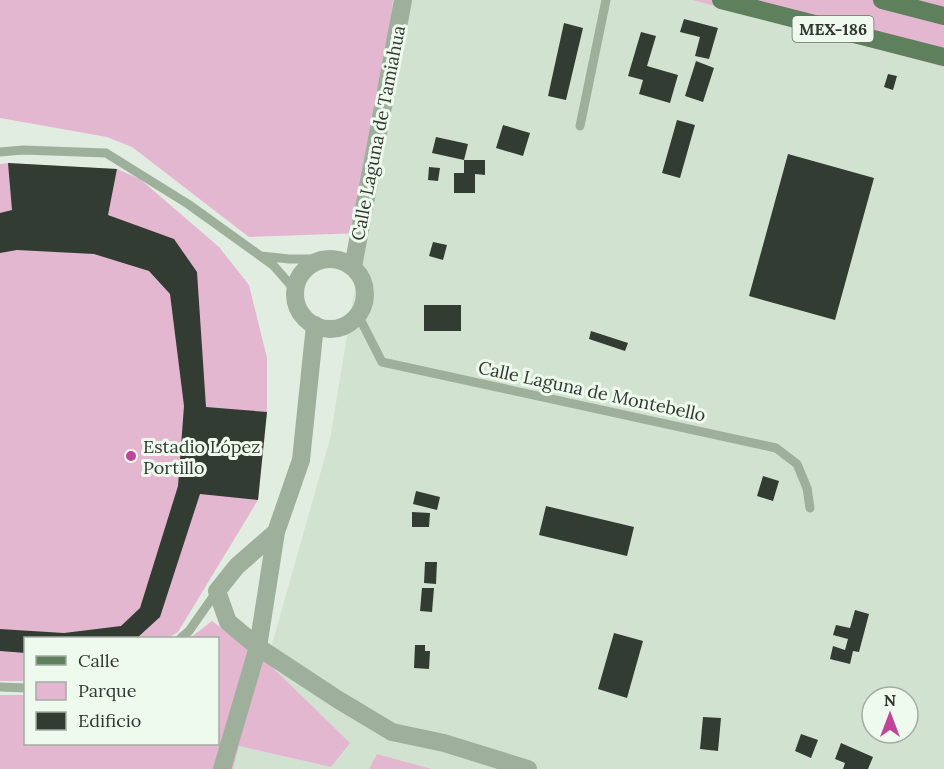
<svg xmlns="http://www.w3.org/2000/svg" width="944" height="769" font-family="Lora,serif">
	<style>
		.built { fill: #d2e2d1; fill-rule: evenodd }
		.green { fill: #e4b7d1 }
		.building { fill: #333c32 }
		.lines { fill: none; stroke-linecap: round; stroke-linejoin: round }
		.lane { stroke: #9eb09c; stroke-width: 9 }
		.street { stroke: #9eb09c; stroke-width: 18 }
		.primary { stroke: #5f805c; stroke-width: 18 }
		.poi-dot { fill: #bf4598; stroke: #effaee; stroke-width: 2 }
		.labels { text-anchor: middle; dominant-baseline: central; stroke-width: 6; stroke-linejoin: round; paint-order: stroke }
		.shield { fill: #effaee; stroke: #6b726a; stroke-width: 1.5 }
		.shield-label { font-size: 16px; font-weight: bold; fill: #333732 }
		.street-label { font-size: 18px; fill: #333732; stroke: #effaee }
		.poi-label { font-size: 18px; fill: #333732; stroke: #effaee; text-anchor: start }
	</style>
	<rect width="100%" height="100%" fill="#e2ede1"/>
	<path class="built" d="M 393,0 L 692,0 L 944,67 L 944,769 L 432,769 L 377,754 L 369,769 L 233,769 L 239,746 L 331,767 L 267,662 L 330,439 L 364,233 ZM 872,697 L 908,697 L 908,733 L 872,733 Z"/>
	<path class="green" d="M 0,0 L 393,0 L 364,233 L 249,237 L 132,147 L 107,137 L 0,118 Z
		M 692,0 L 944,0 L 944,67 Z
		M 8,163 L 117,169 L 140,179 L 219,247 L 249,285 L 267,358 L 267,412 L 258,500 L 178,632 L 168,638 L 26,638 L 25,681 L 0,681 L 0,164 Z
		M 212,621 L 267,662 L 350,743 L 331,767 L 239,746 L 233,769 L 0,769 L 0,695 L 25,695 L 26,744 L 218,744 L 218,638 L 190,638 Z
		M 377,754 L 432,769 L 369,769 Z"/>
	<path class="building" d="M 684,19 L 718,28 L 709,59 L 695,56 L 700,37 L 680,32 Z
		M 564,23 L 583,28 L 566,100 L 548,96 Z
		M 641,32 L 656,36 L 647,66 L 678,75 L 670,103 L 639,94 L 643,80 L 628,76 Z
		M 696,61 L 714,68 L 703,102 L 685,96 Z
		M 888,74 L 897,76 L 893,90 L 884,87 Z
		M 677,120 L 695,125 L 680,178 L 662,173 Z
		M 503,125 L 530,133 L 523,156 L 496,148 Z
		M 436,137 L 468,144 L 464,160 L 432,153 Z
		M 788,154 L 874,178 L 835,320 L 749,296 Z
		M 464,160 L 485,160 L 485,175 L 475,174 L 475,193 L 454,193 L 454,173 L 464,173 Z
		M 8,163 L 117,169 L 108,215 L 174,239 L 197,272 L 206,407 L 267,412 L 258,500 L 200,494 L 160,617 L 137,638 L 26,638 L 26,653 L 0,651 L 0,629 L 64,633 L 121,626 L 140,608 L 178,486 L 184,406 L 170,294 L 149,271 L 94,254 L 17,250 L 0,253 L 0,213 L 12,210 Z
		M 429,167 L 440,168 L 438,181 L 428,180 Z
		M 433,242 L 447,245 L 443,260 L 429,256 Z
		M 424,305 L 461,305 L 461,331 L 424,331 Z
		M 591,331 L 628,343 L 625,351 L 589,339 Z
		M 763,476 L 779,481 L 773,501 L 757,496 Z
		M 416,491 L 440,497 L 437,510 L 413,504 Z
		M 546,506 L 634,527 L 627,556 L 539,535 Z
		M 412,512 L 430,513 L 429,527 L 412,527 Z
		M 425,562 L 437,562 L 436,584 L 424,583 Z
		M 422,588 L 434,588 L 432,612 L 420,611 Z
		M 855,610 L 869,614 L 859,652 L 853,651 L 850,664 L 830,659 L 833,646 L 845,650 L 848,639 L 833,635 L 836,625 L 850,628 Z
		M 614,633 L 643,641 L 627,698 L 598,689 Z
		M 415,645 L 425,645 L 425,651 L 430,651 L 429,669 L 414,668 Z
		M 703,717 L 721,718 L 718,751 L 700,749 Z
		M 801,734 L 818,740 L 811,758 L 795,751 Z
		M 841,743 L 873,757 L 868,769 L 843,769 L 845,763 L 835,759 Z"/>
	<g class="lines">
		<path class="lane" d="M 580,126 L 606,0
			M 0,152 L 23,150 L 106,153 L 188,204 L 273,265 L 295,290
			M 261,256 L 289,259 L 326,259
			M 358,315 L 382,362 L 776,448 L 797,464 L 807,488 L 810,508
			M 181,638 L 189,631 L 217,591
			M 0,687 L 26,688"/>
		<path class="street" d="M295 294a35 35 0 1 1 70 0a35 35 0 1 1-70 0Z
			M 353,267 L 403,0
			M 276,532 L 237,566 L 217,591 L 228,622 L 258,647 L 337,699 L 392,732 L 444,743 L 528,769
			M 222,769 L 258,647 L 276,532 L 301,460 L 315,325"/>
		<path class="primary" d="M 721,0 L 944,57
			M 882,0 L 944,16"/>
	</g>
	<circle class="poi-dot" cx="131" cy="456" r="6"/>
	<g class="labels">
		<rect class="shield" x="792.5" y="16" width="81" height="26" rx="4.5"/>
		<g class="shield-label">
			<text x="833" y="29">MEX-186</text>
		</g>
		<g class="street-label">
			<text transform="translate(378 133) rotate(-79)">Calle Laguna de Tamiahua</text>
			<text transform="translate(592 391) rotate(12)">Calle Laguna de Montebello</text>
		</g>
		<g class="poi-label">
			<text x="143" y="446">Estadio López<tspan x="143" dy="21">Portillo</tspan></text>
		</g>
	</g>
	<rect x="24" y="637" width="195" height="108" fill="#effaee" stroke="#a4aca3" stroke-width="1.5"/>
	<rect x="36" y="656" width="30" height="9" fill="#5f805c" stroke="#a4aca3" stroke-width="1.5"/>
	<text x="78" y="667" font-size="18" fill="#333732">Calle</text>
	<rect x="36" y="682" width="30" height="18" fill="#e4b7d1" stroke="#a4aca3" stroke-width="1.5"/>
	<text x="78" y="697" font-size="18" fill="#333732">Parque</text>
	<rect x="36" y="712" width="30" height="18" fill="#333c32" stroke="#a4aca3" stroke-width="1.5"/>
	<text x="78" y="727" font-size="18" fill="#333732">Edificio</text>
	<g transform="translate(890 715)"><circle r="28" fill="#effaee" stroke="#a4aca3" stroke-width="1.5"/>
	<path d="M0-4.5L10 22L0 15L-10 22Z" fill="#bf4598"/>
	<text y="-9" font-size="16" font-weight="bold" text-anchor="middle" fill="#333732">N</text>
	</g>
</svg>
